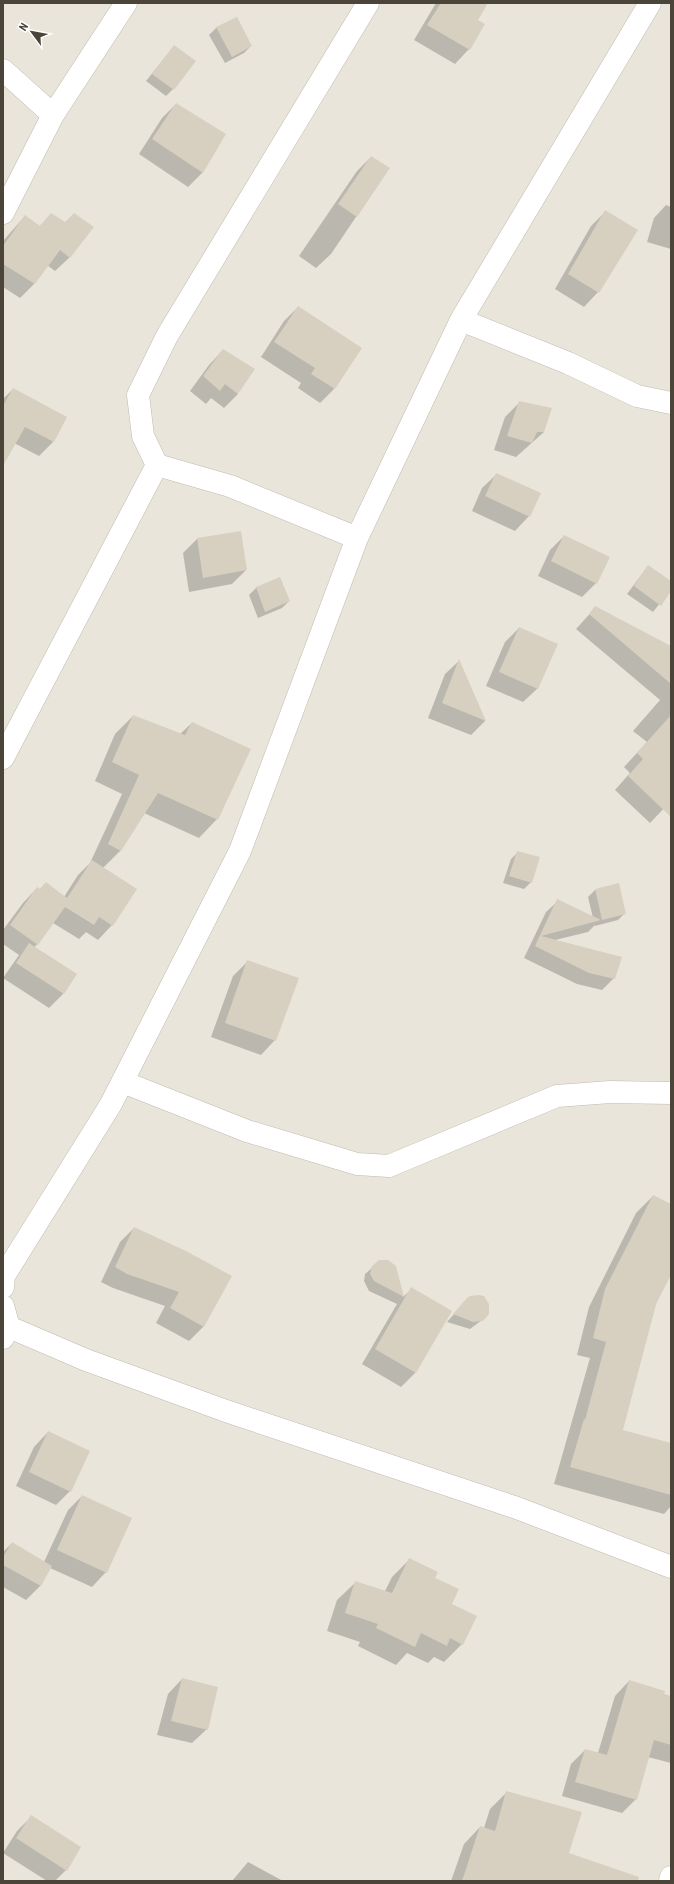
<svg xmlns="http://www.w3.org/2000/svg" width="674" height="1884" font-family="'Roboto Condensed',sans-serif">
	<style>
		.residential { fill: #e9e5da }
		.shadow { fill: #0003 }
		.building { fill: #d7d0c1 }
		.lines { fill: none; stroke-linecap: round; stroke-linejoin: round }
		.minor-casing { stroke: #c1bbae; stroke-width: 23 }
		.minor { stroke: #fff; stroke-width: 22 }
	</style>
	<rect width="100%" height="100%" fill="#f5f3ec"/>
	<path class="residential" d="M 3,3 L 671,3 L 671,1881 L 3,1881 Z"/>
	<path class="shadow" d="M 436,3 L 487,3 L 477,21 L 469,49 L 455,64 L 414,40 Z
		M 236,18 L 251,46 L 244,53 L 225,63 L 209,35 L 216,28 Z
		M 174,46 L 173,89 L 166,96 L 146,81 Z
		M 176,104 L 225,134 L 202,173 L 188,187 L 139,154 L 162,118 Z
		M 371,157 L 389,168 L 331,254 L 316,268 L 299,256 L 357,171 Z
		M 666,205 L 671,207 L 671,249 L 647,242 L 654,218 Z
		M 605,212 L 598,292 L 584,307 L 555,289 L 591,226 Z
		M 51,214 L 70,257 L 55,271 L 47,265 L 34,284 L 20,298 L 3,287 L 3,241 L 25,216 L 39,227 Z
		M 298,307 L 334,389 L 320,403 L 298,388 L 301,383 L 261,357 L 284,321 Z
		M 223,350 L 238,394 L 224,408 L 211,398 L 206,404 L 190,391 L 209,365 Z
		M 13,389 L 53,442 L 39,456 L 14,443 L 3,463 L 3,399 Z
		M 520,402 L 544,432 L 516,457 L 494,450 L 505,417 Z
		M 497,474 L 529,516 L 515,531 L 472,511 L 482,488 Z
		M 564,536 L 596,583 L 582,597 L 538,576 L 550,550 Z
		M 197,539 L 246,570 L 232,584 L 189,592 L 183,553 Z
		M 648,566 L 671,582 L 671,589 L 653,612 L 627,594 Z
		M 280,578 L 289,601 L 282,608 L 258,618 L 249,595 L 256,588 Z
		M 596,607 L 671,647 L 671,801 L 650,823 L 615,790 L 630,773 L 624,767 L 647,742 L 633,731 L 660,700 L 576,629 Z
		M 519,628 L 538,688 L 523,702 L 486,686 L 505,642 Z
		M 459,661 L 485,721 L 471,735 L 428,718 L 445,674 Z
		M 133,716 L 180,734 L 192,723 L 217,819 L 199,838 L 144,813 L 121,850 L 103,868 L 112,925 L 98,940 L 86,932 L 79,939 L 53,923 L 34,948 L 76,975 L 63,994 L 49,1008 L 3,978 L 19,955 L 3,944 L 3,930 L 23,903 L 37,888 L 39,890 L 46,883 L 64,897 L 78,875 L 90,863 L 122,794 L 95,781 L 115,734 Z
		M 518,852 L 531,882 L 524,889 L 503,883 L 511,859 Z
		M 595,890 L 625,913 L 618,920 L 595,926 L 595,925 L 588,932 L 555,940 L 614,978 L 602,990 L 577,984 L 524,958 L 546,912 L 558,901 L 593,918 L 588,897 Z
		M 248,961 L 275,1040 L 261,1055 L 211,1037 L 233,976 Z
		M 653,1196 L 671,1205 L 671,1273 L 656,1303 L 622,1431 L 671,1444 L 671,1506 L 664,1514 L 554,1484 L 590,1358 L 577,1355 L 589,1307 L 636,1213 Z
		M 134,1228 L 230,1276 L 203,1327 L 189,1341 L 156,1323 L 165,1306 L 113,1288 L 101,1282 L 120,1242 Z
		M 373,1267 L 395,1267 L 403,1297 L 412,1289 L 415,1373 L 401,1387 L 362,1364 L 397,1304 L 369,1291 L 364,1281 L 365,1274 Z
		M 463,1304 L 482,1320 L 470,1329 L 447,1322 Z
		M 48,1432 L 70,1491 L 56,1505 L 16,1486 L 34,1447 Z
		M 82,1496 L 106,1572 L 92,1587 L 50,1568 L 40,1586 L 26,1600 L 3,1587 L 3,1552 L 12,1543 L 44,1562 L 68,1510 Z
		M 410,1559 L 434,1578 L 451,1604 L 462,1644 L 444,1662 L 434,1657 L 428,1663 L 407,1653 L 396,1665 L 358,1646 L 360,1642 L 327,1631 L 337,1600 L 356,1582 L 385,1591 L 392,1577 Z
		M 182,1679 L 207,1729 L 192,1743 L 157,1735 L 168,1694 Z
		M 629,1681 L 671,1697 L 671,1763 L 648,1757 L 636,1799 L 622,1813 L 562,1796 L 571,1764 L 585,1750 L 598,1753 L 615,1696 Z
		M 507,1792 L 568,1854 L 603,1881 L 451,1881 L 464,1844 L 480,1827 L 484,1828 L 490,1809 Z
		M 31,1817 L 66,1870 L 55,1881 L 47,1881 L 3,1853 L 17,1831 Z
		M 248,1862 L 283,1881 L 232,1881 Z"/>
	<path class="building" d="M 441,3 L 488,3 L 478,20 L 485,24 L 470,50 L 427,25 Z
		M 237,17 L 252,46 L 232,57 L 216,27 Z
		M 174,45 L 196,61 L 174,90 L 152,74 Z
		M 176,103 L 226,134 L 203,173 L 152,139 Z
		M 371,156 L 390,168 L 357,217 L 338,204 Z
		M 605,210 L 638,230 L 599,293 L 568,274 Z
		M 51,213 L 65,222 L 74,213 L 94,227 L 70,258 L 60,250 L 35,284 L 3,264 L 3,246 L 25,215 L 40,226 Z
		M 298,306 L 362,348 L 335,389 L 311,374 L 315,368 L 274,342 Z
		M 223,349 L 255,369 L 238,394 L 225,384 L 220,391 L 203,376 Z
		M 13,388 L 67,417 L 54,442 L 25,427 L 3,466 L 3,406 Z
		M 519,401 L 552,408 L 544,432 L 537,432 L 532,443 L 507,436 Z
		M 496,473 L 541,493 L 530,517 L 485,496 Z
		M 241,531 L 247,570 L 203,578 L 197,538 Z
		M 564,535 L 610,557 L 597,584 L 551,561 Z
		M 648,565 L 671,581 L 671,591 L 661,606 L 634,586 Z
		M 280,577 L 290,601 L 265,612 L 256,587 Z
		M 595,606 L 671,646 L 671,684 L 589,614 Z
		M 519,627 L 558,644 L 538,689 L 499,672 Z
		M 459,659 L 486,721 L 442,703 Z
		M 133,715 L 185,735 L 192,722 L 251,749 L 218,820 L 158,793 L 121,851 L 108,844 L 139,775 L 112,762 Z
		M 671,715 L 671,817 L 628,776 L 643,759 L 637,753 Z
		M 517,851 L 540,857 L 532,883 L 509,876 Z
		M 92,860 L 137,889 L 113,926 L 99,917 L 94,925 L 65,907 L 38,945 L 10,925 L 37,887 L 40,889 L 46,882 L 67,898 Z
		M 619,883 L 626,914 L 602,920 L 595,889 Z
		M 557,899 L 601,920 L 541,936 L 622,957 L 615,979 L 589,973 L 535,946 Z
		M 29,943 L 77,974 L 64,994 L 16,963 Z
		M 247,960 L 299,978 L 276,1041 L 225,1023 Z
		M 653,1195 L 671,1204 L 671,1275 L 656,1304 L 623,1430 L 671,1443 L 671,1495 L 570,1467 L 584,1419 L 585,1420 L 606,1342 L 593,1338 L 605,1289 Z
		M 134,1227 L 186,1251 L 232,1276 L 204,1327 L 170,1308 L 179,1292 L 127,1274 L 115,1267 Z
		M 379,1260 L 388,1260 L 396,1266 L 404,1297 L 374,1281 L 370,1274 L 372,1266 Z
		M 411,1287 L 452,1311 L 416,1373 L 375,1349 Z
		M 479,1295 L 484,1296 L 489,1304 L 489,1314 L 483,1321 L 473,1322 L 453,1314 L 467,1298 L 470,1296 Z
		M 48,1431 L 90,1451 L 71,1492 L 29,1472 Z
		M 82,1495 L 132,1518 L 107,1573 L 57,1550 Z
		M 12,1542 L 52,1566 L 41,1586 L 3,1565 L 3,1557 Z
		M 409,1558 L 438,1572 L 435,1578 L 459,1589 L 452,1604 L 477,1616 L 463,1645 L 450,1638 L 447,1646 L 421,1633 L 415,1647 L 376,1628 L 378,1624 L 345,1613 L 355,1581 L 392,1593 Z
		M 182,1678 L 218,1687 L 208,1730 L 171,1721 Z
		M 629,1680 L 665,1691 L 664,1694 L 671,1696 L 671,1745 L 654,1740 L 637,1800 L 575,1782 L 585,1749 L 607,1755 Z
		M 506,1791 L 582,1812 L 569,1853 L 639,1877 L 638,1881 L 462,1881 L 480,1826 L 495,1831 Z
		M 31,1815 L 81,1847 L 67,1871 L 16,1838 Z"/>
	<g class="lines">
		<defs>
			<path id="minor" d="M 3,70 L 53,115
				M 3,213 L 53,115 L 126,3
				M 461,320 L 650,3
				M 157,465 L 143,436 L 138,395 L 167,336 L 368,3
				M 3,758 L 157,465 L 230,486 L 357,538 L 461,320 L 568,363 L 637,396 L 671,403
				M 123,1082 L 247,1131 L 357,1164 L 389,1166 L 557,1096 L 610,1092 L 671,1093
				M 3,1287 L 4,1276 L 111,1104 L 240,851 L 357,538
				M 3,1306 L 9,1327 L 3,1322
				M 3,1338 L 9,1327 L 86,1360 L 226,1411 L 517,1508 L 671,1567
				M 670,1881 L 671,1877"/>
		</defs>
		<use href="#minor" class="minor-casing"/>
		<use href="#minor" class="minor"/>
	</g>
	<rect width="674" height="1884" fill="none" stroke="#4a4439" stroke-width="8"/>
	<g transform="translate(32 32) rotate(302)" stroke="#ffffff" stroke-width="3" paint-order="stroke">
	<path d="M0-3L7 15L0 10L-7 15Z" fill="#4a4439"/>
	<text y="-6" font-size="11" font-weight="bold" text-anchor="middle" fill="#4a4439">N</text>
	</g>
</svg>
